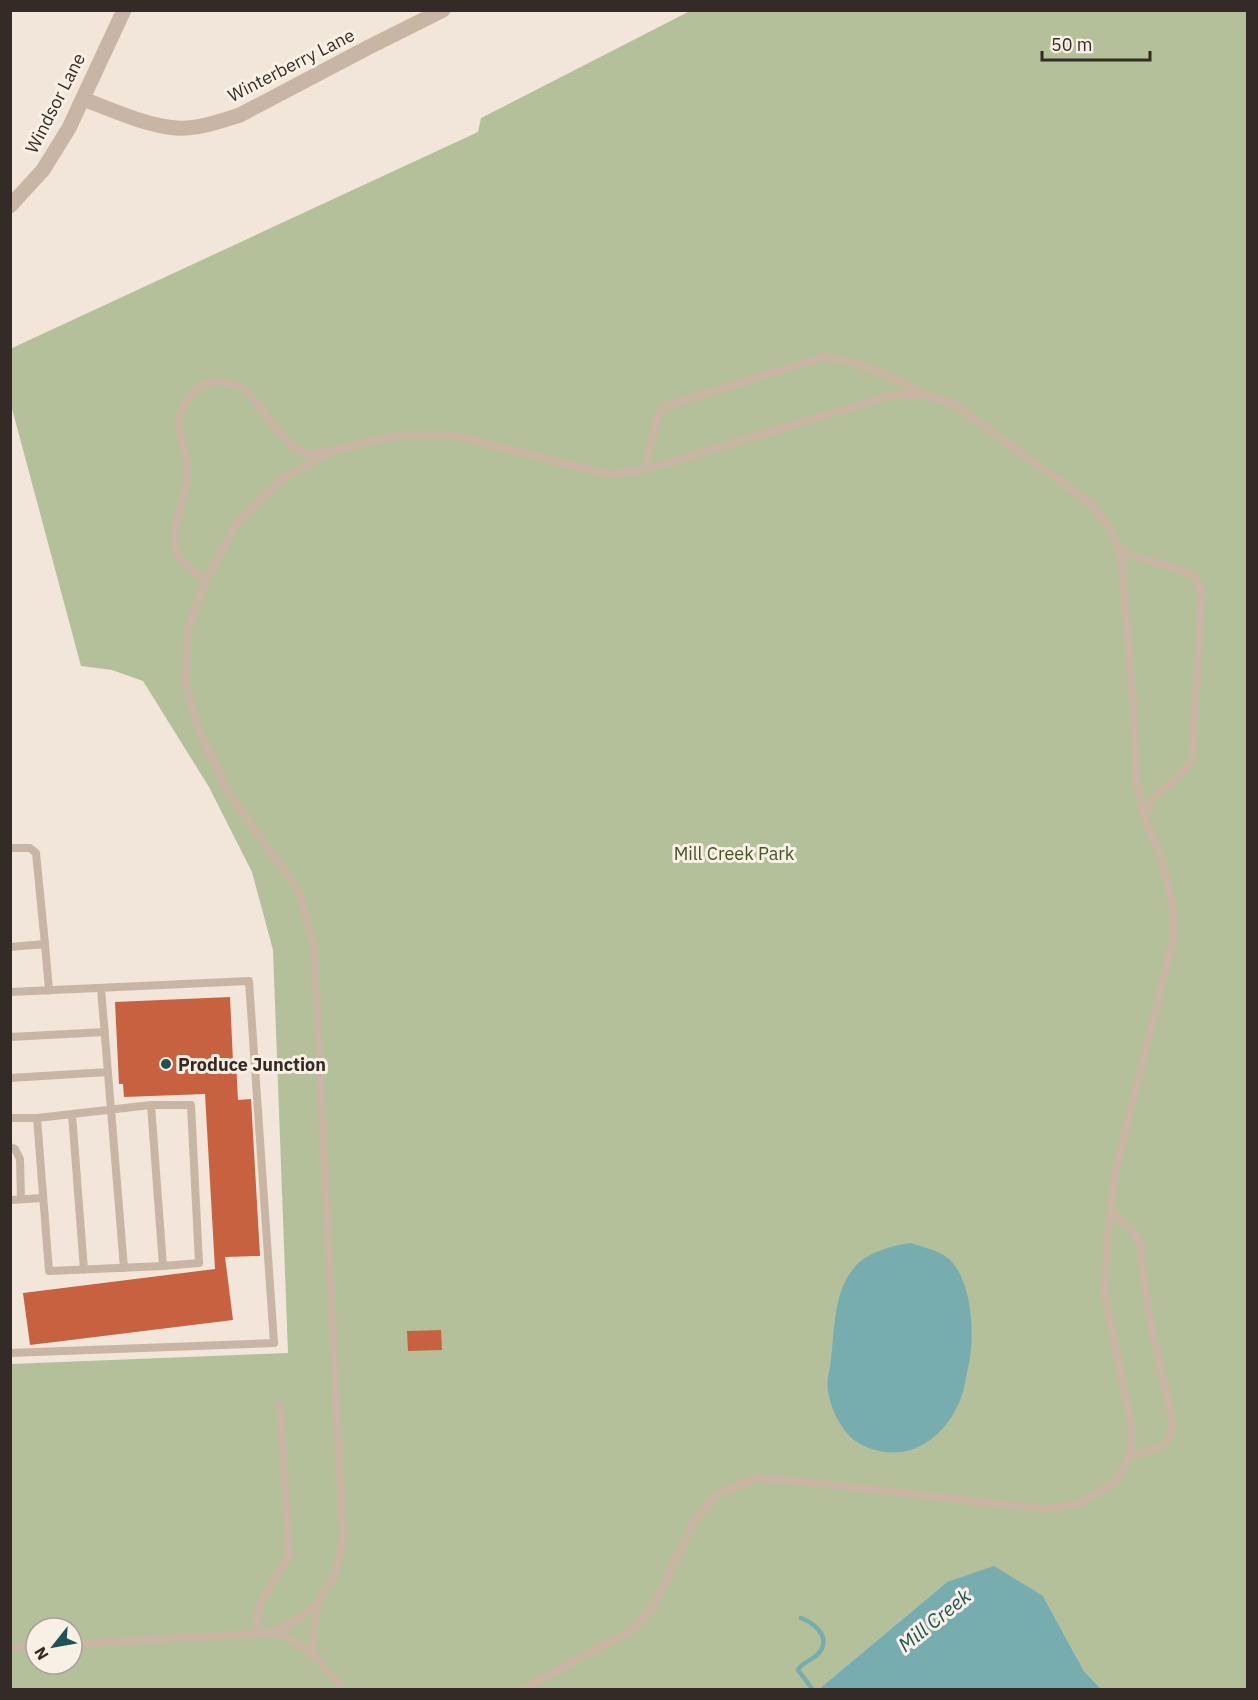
<svg xmlns="http://www.w3.org/2000/svg" width="1258" height="1700" font-family="'IBM Plex Sans',sans-serif">
	<style>
		.green { fill: #b3c099; fill-rule: evenodd }
		.water { fill: #77adaf }
		.lines { fill: none; stroke-linecap: round; stroke-linejoin: round }
		.stream { stroke: #77adaf; stroke-width: 4.5 }
		.building { fill: #c86140 }
		.lane { stroke: #c9b5a4; stroke-width: 8 }
		.street { stroke: #c9b5a4; stroke-width: 15 }
		.poi-dot { fill: #1b5357; stroke: #f9f0e5; stroke-width: 2 }
		.labels { text-anchor: middle; dominant-baseline: central; stroke-width: 6; stroke-linejoin: round; paint-order: stroke }
		.street-label { font-size: 18px; fill: #352b26; stroke: #f9f0e5 }
		.park-label { font-size: 18px; fill: #44532a; stroke: #f9f0e5 }
		.poi-label { font-size: 18px; font-weight: bold; fill: #352b26; stroke: #f9f0e5; text-anchor: start }
		.water-label { font-size: 20px; font-style: italic; fill: #1b5357; stroke: #f9f0e5 }
	</style>
	<rect width="100%" height="100%" fill="#f1e6d9"/>
	<path class="green" d="M 690,11 L 1247,11 L 1247,1689 L 1101,1689 L 1084,1671 L 1043,1596 L 947,1582 L 819,1689 L 11,1689 L 11,1364 L 288,1353 L 273,950 L 252,872 L 209,787 L 143,681 L 112,670 L 81,666 L 11,405 L 10,349 L 478,132 L 481,118 ZM 36,1628 L 72,1628 L 72,1664 L 36,1664 Z"/>
	<path class="water" d="M 911,1243 C 924,1248 939,1250 949,1259 C 972,1280 975,1334 969,1363 C 966,1375 965,1387 961,1398 C 949,1430 920,1457 885,1452 C 871,1450 855,1444 846,1432 C 837,1421 830,1405 828,1391 C 826,1380 830,1370 831,1359 C 835,1329 833,1293 854,1268 C 865,1253 893,1245 911,1243 Z
		M 994,1566 L 1043,1596 L 1084,1671 L 1101,1689 L 819,1689 L 947,1582 Z"/>
	<g class="lines">
		<path class="stream" d="M 801,1618 C 816,1624 833,1639 817,1655 C 811,1661 802,1662 798,1670 L 813,1690"/>
	</g>
	<path class="building" d="M 230,997 L 233,1062 L 236,1062 L 238,1100 L 251,1099 L 260,1256 L 225,1257 L 233,1320 L 30,1345 L 23,1293 L 215,1269 L 205,1094 L 124,1097 L 123,1084 L 119,1084 L 115,1002 Z
		M 441,1330 L 442,1350 L 408,1351 L 407,1331 Z"/>
	<g class="lines">
		<path class="lane" d="M 645,470 L 657,418 L 666,406 L 821,358 C 858,357 890,378 923,393
			M 1120,551 C 1144,560 1169,565 1194,576 L 1202,593 L 1192,761 L 1179,776 L 1152,799 L 1144,817
			M 206,580 C 195,573 181,564 176,551 C 169,530 186,496 188,474 C 189,457 176,432 180,415 C 184,401 199,383 214,382 C 253,378 263,420 288,442 C 294,447 301,451 307,455 L 329,451
			M 10,848 L 30,848 L 36,853 L 45,944
			M 10,947 L 45,944 L 49,991
			M 101,988 L 124,1268
			M 10,992 L 249,981 L 274,1343 L 10,1353
			M 10,1037 L 105,1032
			M 10,1078 L 108,1072
			M 151,1105 L 191,1105 L 199,1263 L 163,1266
			M 72,1114 L 84,1270
			M 10,1118 L 37,1118 L 151,1105 L 163,1266 L 49,1271 L 37,1118
			M 10,1147 L 15,1149 L 20,1159 L 21,1199
			M 10,1200 L 43,1198
			M 1111,1211 L 1133,1231 L 1141,1245 L 1142,1267 L 1152,1331 L 1173,1422 C 1172,1448 1152,1452 1130,1455
			M 317,1604 L 312,1653 L 344,1690
			M 257,1633 C 257,1626 256,1616 259,1609 C 265,1589 281,1574 289,1554 L 280,1405
			M 272,1633 L 300,1618 L 317,1604 L 336,1572 L 343,1537 L 314,947 L 300,893 L 228,792 L 200,733 L 186,685 L 188,628 L 206,580 L 238,521 L 285,477 L 338,449 L 399,435 L 454,435 L 607,474 L 645,470 L 892,395 L 926,395 L 954,404 L 1090,503 L 1108,525 L 1120,551 L 1123,575 L 1134,716 L 1136,778 L 1144,817 L 1162,860 L 1173,909 L 1174,936 L 1114,1178 L 1108,1235 L 1105,1296 L 1132,1428 L 1130,1455 L 1115,1482 L 1079,1504 L 1045,1509 L 798,1481 L 756,1478 L 716,1495 L 695,1520 L 653,1607 L 631,1631 L 521,1690
			M 72,1644 L 272,1633 L 286,1637 L 312,1653
			M 10,1647 L 36,1646"/>
		<path class="street" d="M 83,99 C 113,110 144,125 176,128 C 196,130 221,121 240,115 L 369,47 L 443,10
			M 10,206 L 43,170 L 69,128 L 124,10"/>
	</g>
	<circle class="poi-dot" cx="166" cy="1064" r="6"/>
	<g class="labels">
		<g class="street-label">
			<text transform="translate(291 65) rotate(-27)">Winterberry Lane</text>
			<text transform="translate(55 103) rotate(-63)">Windsor Lane</text>
		</g>
		<g class="park-label">
			<text x="734" y="853">Mill Creek Park</text>
		</g>
		<g class="poi-label">
			<text x="178" y="1064">Produce Junction</text>
		</g>
		<g class="water-label">
			<text transform="translate(934 1620) rotate(-39)">Mill Creek</text>
		</g>
	</g>
	<rect width="1258" height="1700" fill="none" stroke="#352b26" stroke-width="24"/>
	<g transform="translate(54 1646) rotate(239)"><circle r="28" fill="#f9f0e5" stroke="#aba199" stroke-width="1.5"/>
	<path d="M0-4.5L10 22L0 15L-10 22Z" fill="#1b5357"/>
	<text y="-9" font-size="16" font-weight="bold" text-anchor="middle" fill="#352b26">N</text>
	</g>
	<path d="M1042 51v9h108v-9" fill="none" stroke="#352b26" stroke-width="3"/>
	<text x="1051" y="51" font-size="18" fill="#352b26" stroke="#f9f0e5" stroke-width="4.5" paint-order="stroke">50 m</text>
</svg>
